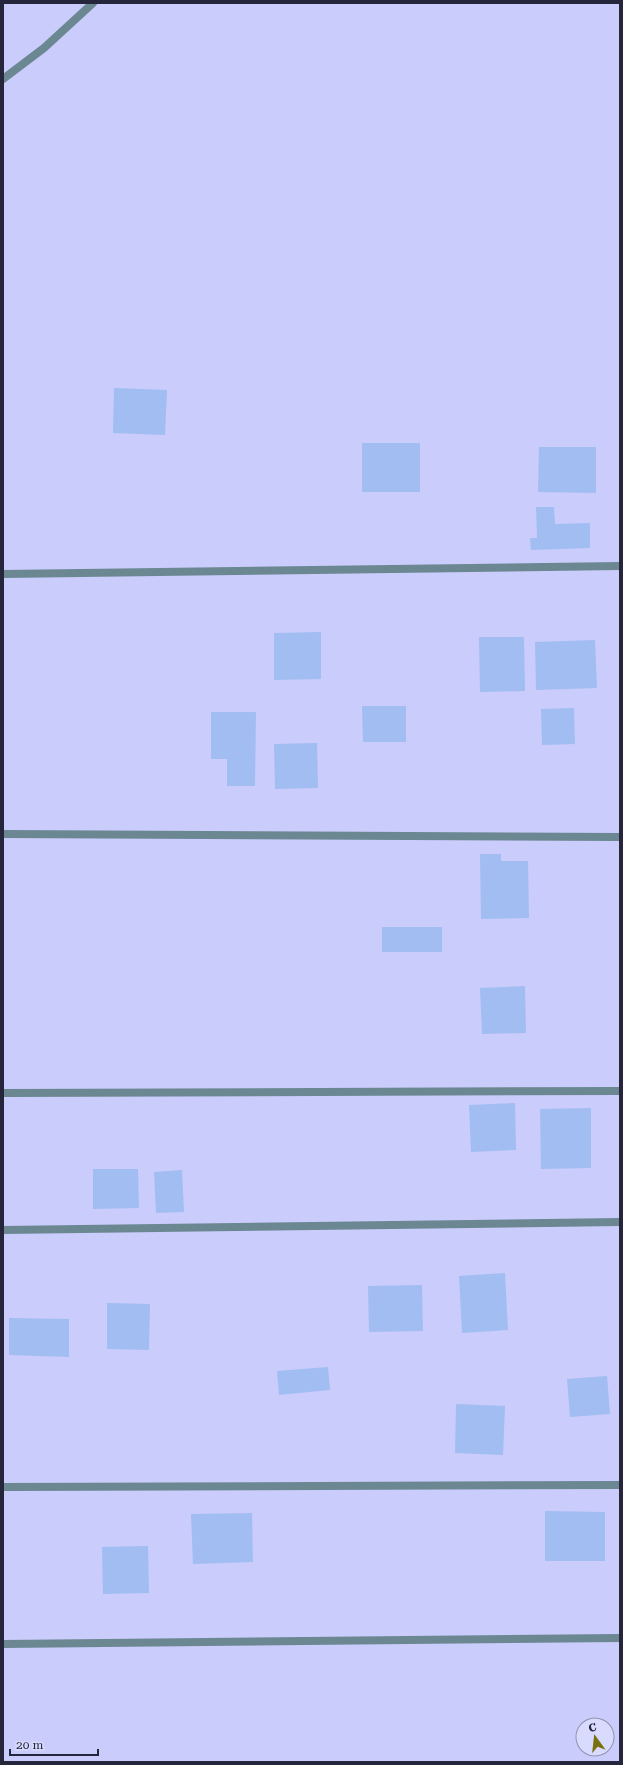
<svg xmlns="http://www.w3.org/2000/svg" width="623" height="1765" font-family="'Roboto Serif',serif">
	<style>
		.building { fill: #a1bdf1 }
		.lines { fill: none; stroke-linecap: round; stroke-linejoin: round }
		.minor { stroke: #6b8792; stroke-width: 8 }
	</style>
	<rect width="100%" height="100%" fill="#caccfb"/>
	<path class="building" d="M 114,388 L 167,390 L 165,435 L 113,433 Z
		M 362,443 L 420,443 L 420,492 L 362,492 Z
		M 539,447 L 596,447 L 596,493 L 538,492 Z
		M 536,507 L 554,507 L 555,524 L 590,523 L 590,548 L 531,550 L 530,538 L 537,538 Z
		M 321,632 L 321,679 L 274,680 L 274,633 Z
		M 479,637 L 524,637 L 525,691 L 480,692 Z
		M 595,640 L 597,688 L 536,690 L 535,642 Z
		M 362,706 L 406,706 L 406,742 L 363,742 Z
		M 574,708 L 575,744 L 542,745 L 541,709 Z
		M 211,712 L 256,712 L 255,786 L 227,786 L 227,759 L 211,759 Z
		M 317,743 L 318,788 L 275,789 L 274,744 Z
		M 480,854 L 501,854 L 501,861 L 528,861 L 529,918 L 481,919 Z
		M 382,927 L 442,927 L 442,952 L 382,952 Z
		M 525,986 L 526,1033 L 482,1034 L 480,988 Z
		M 515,1103 L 516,1150 L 471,1152 L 469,1105 Z
		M 591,1108 L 591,1168 L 541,1169 L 540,1109 Z
		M 93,1169 L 138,1169 L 139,1208 L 93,1209 Z
		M 182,1170 L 184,1212 L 156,1213 L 154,1172 Z
		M 505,1273 L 508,1330 L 462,1333 L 459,1276 Z
		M 422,1285 L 423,1331 L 369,1332 L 368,1286 Z
		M 107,1303 L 150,1304 L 149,1350 L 107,1349 Z
		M 9,1318 L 69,1319 L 69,1357 L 9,1355 Z
		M 328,1367 L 330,1390 L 279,1395 L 277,1371 Z
		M 607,1376 L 610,1414 L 570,1417 L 567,1379 Z
		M 456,1404 L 505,1406 L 503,1455 L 455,1453 Z
		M 545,1511 L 605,1512 L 605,1561 L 545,1561 Z
		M 252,1513 L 253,1562 L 193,1564 L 191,1514 Z
		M 148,1546 L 149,1593 L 103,1594 L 102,1547 Z"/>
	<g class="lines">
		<path class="minor" d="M 3,79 L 44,48 L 93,3
			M 3,574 L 620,566
			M 3,834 L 620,837
			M 3,1093 L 620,1091
			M 3,1230 L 620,1222
			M 3,1487 L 620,1485
			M 3,1644 L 620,1638"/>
	</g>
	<rect width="623" height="1765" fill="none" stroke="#25263c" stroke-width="8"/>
	<g transform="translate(595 1737) rotate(345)"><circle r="19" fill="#d9dbfe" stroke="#9193b0"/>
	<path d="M0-3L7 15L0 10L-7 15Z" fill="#7a7010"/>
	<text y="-6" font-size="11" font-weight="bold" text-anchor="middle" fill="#25263c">С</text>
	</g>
	<path d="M10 1749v6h88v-6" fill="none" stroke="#25263c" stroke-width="2"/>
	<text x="16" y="1749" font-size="12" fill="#25263c" stroke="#d9dbfe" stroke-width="3" paint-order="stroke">20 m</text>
</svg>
